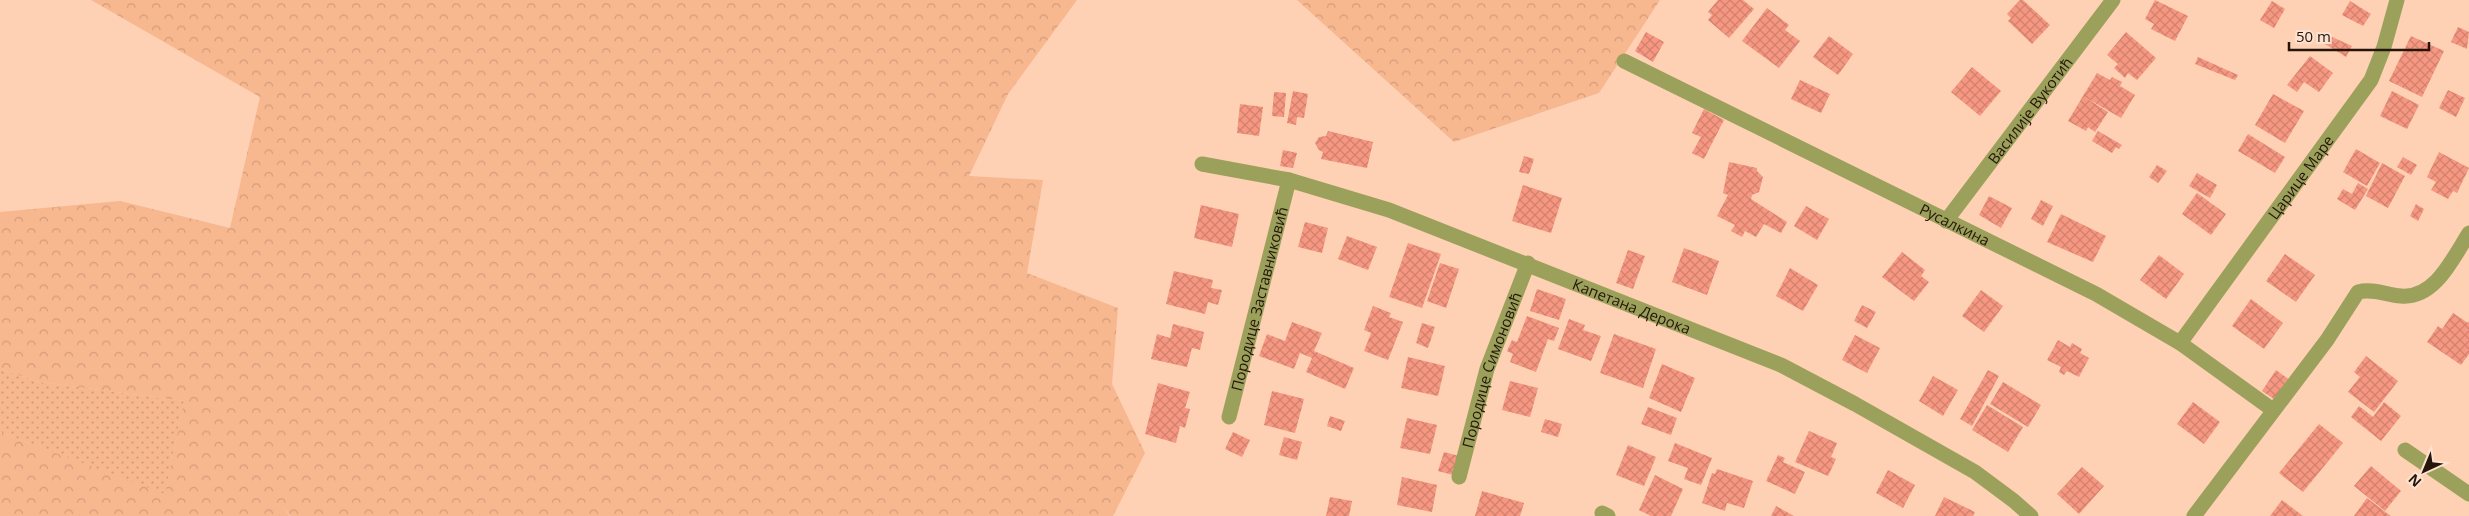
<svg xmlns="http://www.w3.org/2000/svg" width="2469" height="516" font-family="'Open Sans',sans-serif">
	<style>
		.grass { fill: url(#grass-dots) }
		.forest { fill: url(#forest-crowns) }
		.building { fill: url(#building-cross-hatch) }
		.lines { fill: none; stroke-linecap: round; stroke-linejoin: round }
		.street { stroke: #9ba15b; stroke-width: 15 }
		.labels { text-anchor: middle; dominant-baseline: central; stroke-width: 4; stroke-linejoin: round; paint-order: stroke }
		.street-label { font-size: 15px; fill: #25150a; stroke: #fee2d0 }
	</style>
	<defs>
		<pattern id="grass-dots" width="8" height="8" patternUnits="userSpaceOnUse" patternTransform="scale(1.25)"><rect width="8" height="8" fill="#f7b78f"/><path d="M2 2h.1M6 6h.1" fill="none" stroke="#d49c7a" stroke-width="1.8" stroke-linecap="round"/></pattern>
		<pattern id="forest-crowns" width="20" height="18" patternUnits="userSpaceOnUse" patternTransform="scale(1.25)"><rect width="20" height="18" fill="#f7b78f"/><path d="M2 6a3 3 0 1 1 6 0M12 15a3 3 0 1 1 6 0" fill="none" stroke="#d49c7a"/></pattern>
		<pattern id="building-cross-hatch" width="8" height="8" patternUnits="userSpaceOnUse" patternTransform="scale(1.25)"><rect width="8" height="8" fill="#f69782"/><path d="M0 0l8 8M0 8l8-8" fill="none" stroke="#d3816f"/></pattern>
	</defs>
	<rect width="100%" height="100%" fill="#fed0b4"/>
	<path class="grass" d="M 0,369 L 40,382 L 184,401 L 165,495 L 0,432 Z"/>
	<path class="forest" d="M 91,0 L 1077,0 L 1008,94 L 969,176 L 1043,180 L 1027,273 L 1118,308 L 1112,384 L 1145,453 L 1113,516 L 291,516 L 282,506 L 290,516 L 0,516 L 0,432 L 165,494 L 184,401 L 40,382 L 0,369 L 0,212 L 120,201 L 230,228 L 260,97 Z
		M 1297,0 L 1660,0 L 1599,93 L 1454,142 Z"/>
	<path class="building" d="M 1718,0 L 1743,0 L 1754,9 L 1729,38 L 1708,20 L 1712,15 L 1708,12 Z
		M 2020,0 L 2023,0 L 2050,25 L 2032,44 L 2008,21 L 2011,18 L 2007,14 Z
		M 2155,0 L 2188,16 L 2175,41 L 2151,29 L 2154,24 L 2145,19 Z
		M 2272,1 L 2285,9 L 2274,28 L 2260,20 Z
		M 2350,1 L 2371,14 L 2363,26 L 2342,15 Z
		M 1767,8 L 1789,25 L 1785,30 L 1800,41 L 1779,68 L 1742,41 Z
		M 2458,27 L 2469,32 L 2467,49 L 2451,42 Z
		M 1646,32 L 1664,42 L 1653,62 L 1635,51 Z
		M 2126,32 L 2156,58 L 2137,80 L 2128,73 L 2125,78 L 2114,68 L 2118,64 L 2107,55 Z
		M 2321,32 L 2352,46 L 2346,57 L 2317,39 Z
		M 1829,36 L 1853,54 L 1838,75 L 1813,57 Z
		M 2411,36 L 2444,51 L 2422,97 L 2389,81 Z
		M 2310,56 L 2333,73 L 2319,92 L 2304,82 L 2297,92 L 2287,85 Z
		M 2198,57 L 2238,75 L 2235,80 L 2195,64 Z
		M 1972,67 L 2001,91 L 1980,116 L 1951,92 Z
		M 2097,73 L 2110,80 L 2112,77 L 2122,82 L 2120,86 L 2135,95 L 2121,118 L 2083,96 Z
		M 1800,80 L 1830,94 L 1821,113 L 1791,99 Z
		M 2448,90 L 2465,98 L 2456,117 L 2439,108 Z
		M 1293,91 L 1308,94 L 1304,118 L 1297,117 L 1296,125 L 1287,123 Z
		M 2392,91 L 2419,105 L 2407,129 L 2380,116 Z
		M 1274,92 L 1286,93 L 1284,117 L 1272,116 Z
		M 2273,94 L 2304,111 L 2285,143 L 2255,125 Z
		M 2083,96 L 2108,112 L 2095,132 L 2088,127 L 2086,131 L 2068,121 Z
		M 1240,104 L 1263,107 L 1259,136 L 1237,133 Z
		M 1704,109 L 1724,120 L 1704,159 L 1692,153 L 1701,137 L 1692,133 Z
		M 1328,131 L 1373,142 L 1367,168 L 1321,159 L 1323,152 L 1319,150 L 1315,143 L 1319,137 L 1326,136 Z
		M 2098,131 L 2122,145 L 2119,149 L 2116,147 L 2112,153 L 2092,141 Z
		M 2248,134 L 2285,157 L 2275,173 L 2238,151 Z
		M 2356,149 L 2380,163 L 2367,186 L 2343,172 Z
		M 1283,150 L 1297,153 L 1293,168 L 1280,166 Z
		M 2439,152 L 2469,168 L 2457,193 L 2453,191 L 2448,199 L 2431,190 L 2436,182 L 2427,177 Z
		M 1524,156 L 1534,159 L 1529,174 L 1519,172 Z
		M 2403,157 L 2417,165 L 2411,175 L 2397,167 Z
		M 1729,162 L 1757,168 L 1757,171 L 1763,177 L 1759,192 L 1752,195 L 1751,199 L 1787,222 L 1781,233 L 1764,224 L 1756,237 L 1745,231 L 1742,237 L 1731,231 L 1735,225 L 1717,216 L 1728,195 L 1723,193 Z
		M 2382,163 L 2405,176 L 2388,208 L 2366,196 Z
		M 2157,165 L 2167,171 L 2158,183 L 2149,177 Z
		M 2197,173 L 2217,185 L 2210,198 L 2189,186 Z
		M 2358,183 L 2368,189 L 2355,210 L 2337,199 L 2343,189 L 2352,194 Z
		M 1523,185 L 1562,198 L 1551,233 L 1512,221 Z
		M 2197,193 L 2226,214 L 2211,235 L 2182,214 Z
		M 1989,196 L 2012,208 L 2001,228 L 1979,215 Z
		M 2041,200 L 2053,206 L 2043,226 L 2031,219 Z
		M 2416,204 L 2424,209 L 2418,221 L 2410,216 Z
		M 1201,205 L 1239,214 L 1232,247 L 1194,238 Z
		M 1806,206 L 1829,219 L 1817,240 L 1794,226 Z
		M 2061,214 L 2106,236 L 2093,262 L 2047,242 Z
		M 1305,222 L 1328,228 L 1322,253 L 1298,247 Z
		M 1347,236 L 1377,247 L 1368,270 L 1338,259 Z
		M 1408,243 L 1441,254 L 1422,308 L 1389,297 Z
		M 1684,248 L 1719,261 L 1707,295 L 1672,282 Z
		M 1628,250 L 1645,256 L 1633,289 L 1616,283 Z
		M 1902,252 L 1925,270 L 1921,276 L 1929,282 L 1914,301 L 1882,277 Z
		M 2285,254 L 2315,275 L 2296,302 L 2266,281 Z
		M 2159,255 L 2184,274 L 2166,299 L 2140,280 Z
		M 1440,263 L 1459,269 L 1446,308 L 1427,301 Z
		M 1790,268 L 1818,285 L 1803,311 L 1776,296 Z
		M 1174,271 L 1213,280 L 1211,288 L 1222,290 L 1218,305 L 1208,302 L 1205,314 L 1166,304 Z
		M 1537,289 L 1566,299 L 1559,320 L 1530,311 Z
		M 1981,290 L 2003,306 L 1984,332 L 1962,316 Z
		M 2251,299 L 2283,323 L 2264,349 L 2232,326 Z
		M 1862,305 L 1876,312 L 1867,328 L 1854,321 Z
		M 1373,306 L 1391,313 L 1389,317 L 1403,322 L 1388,360 L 1364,351 L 1371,333 L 1364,330 Z
		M 2453,313 L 2468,323 L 2469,321 L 2469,354 L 2461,365 L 2427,342 L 2438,326 L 2442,329 Z
		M 1527,316 L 1559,328 L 1554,341 L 1548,339 L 1536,372 L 1510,362 L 1513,354 L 1507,351 L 1512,340 L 1517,342 Z
		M 1569,319 L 1585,325 L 1583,330 L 1601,336 L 1591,361 L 1558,349 Z
		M 1292,322 L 1322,333 L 1314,351 L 1354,368 L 1345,389 L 1306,372 L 1312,358 L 1300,353 L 1294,369 L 1259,356 L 1267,334 L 1285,341 Z
		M 1422,323 L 1435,327 L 1428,348 L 1416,343 Z
		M 1173,324 L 1204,332 L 1200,350 L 1192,348 L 1187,367 L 1151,359 L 1157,334 L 1170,338 Z
		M 1614,334 L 1656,349 L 1643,388 L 1600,373 Z
		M 1855,335 L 1880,348 L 1867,373 L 1842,360 Z
		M 2058,340 L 2070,347 L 2072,343 L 2082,349 L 2080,353 L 2089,358 L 2079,377 L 2067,371 L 2064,375 L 2059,372 L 2061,367 L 2047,360 Z
		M 2366,356 L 2398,381 L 2374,412 L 2348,392 L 2360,377 L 2354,372 Z
		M 1408,357 L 1445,366 L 1438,396 L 1401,388 Z
		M 1662,364 L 1695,378 L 1681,412 L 1649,398 Z
		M 1988,370 L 1999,376 L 1972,426 L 1960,419 Z
		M 2276,370 L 2291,381 L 2277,401 L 2262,391 Z
		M 1933,376 L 1958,390 L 1943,416 L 1919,401 Z
		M 1510,381 L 1538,388 L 1530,417 L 1502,410 Z
		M 2003,382 L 2041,405 L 2028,427 L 1990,404 Z
		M 1158,383 L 1190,392 L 1185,408 L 1190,409 L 1185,428 L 1180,426 L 1176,443 L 1145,434 Z
		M 1272,391 L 1304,399 L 1295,433 L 1264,425 Z
		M 2193,402 L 2220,422 L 2204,444 L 2177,424 Z
		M 2384,402 L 2401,416 L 2381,441 L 2351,417 L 2359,406 L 2373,417 Z
		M 1987,405 L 2023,427 L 2008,452 L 1972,430 Z
		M 1648,407 L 1677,418 L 1671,435 L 1641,424 Z
		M 1330,416 L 1345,421 L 1341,431 L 1327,426 Z
		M 1407,418 L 1437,425 L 1430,454 L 1400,448 Z
		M 1545,419 L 1562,424 L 1558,437 L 1541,432 Z
		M 2319,424 L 2343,443 L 2303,492 L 2279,473 Z
		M 1809,431 L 1837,443 L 1831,457 L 1836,459 L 1828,476 L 1795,462 Z
		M 1233,432 L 1250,440 L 1242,457 L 1225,449 Z
		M 1284,437 L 1302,442 L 1297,460 L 1279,455 Z
		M 1675,443 L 1712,458 L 1701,485 L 1684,479 L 1688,468 L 1668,461 Z
		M 1628,445 L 1656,457 L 1644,486 L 1616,475 Z
		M 1444,452 L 1459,456 L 1453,475 L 1438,471 Z
		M 1778,455 L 1785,458 L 1783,462 L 1805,472 L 1795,494 L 1766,481 Z
		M 2371,466 L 2401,491 L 2385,511 L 2354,486 Z
		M 2082,467 L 2104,486 L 2079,514 L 2057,494 Z
		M 1717,469 L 1753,481 L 1744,508 L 1727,503 L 1725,511 L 1702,503 L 1712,473 L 1715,474 Z
		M 1888,470 L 1915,485 L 1903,508 L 1876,493 Z
		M 1655,475 L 1683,489 L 1671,516 L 1651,516 L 1639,510 Z
		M 1402,477 L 1437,485 L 1432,512 L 1397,505 Z
		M 1482,491 L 1524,503 L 1520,516 L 1475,516 Z
		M 1330,497 L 1352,501 L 1349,516 L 1326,516 Z
		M 1944,497 L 1975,512 L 1973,516 L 1935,516 Z
		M 2367,498 L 2388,514 L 2391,516 L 2354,516 Z
		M 2282,500 L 2303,516 L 2270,516 Z
		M 1776,506 L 1794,516 L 1771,516 Z"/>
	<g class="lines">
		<g class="street">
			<path id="s1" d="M 1624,61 L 2096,294 L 2180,343 L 2273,410"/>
			<path id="s2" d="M 1202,164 L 1289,180 L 1389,210 L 1781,365 L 1855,404 L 1975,472 L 2014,501 L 2031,516"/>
			<path id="s3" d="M 1946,221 L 2113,0"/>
			<path id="s4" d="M 2180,343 L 2371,80 L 2384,47 L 2397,0"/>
			<path id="s5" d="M 1229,417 L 1289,180"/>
			<path d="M 2405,450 L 2469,494"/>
			<path id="s6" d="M 1459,477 L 1487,369 L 1528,263"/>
			<path d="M 1602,513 L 1608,516"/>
			<path d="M 2194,516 L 2327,340 L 2358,292 C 2373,288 2386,295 2401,296 C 2435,299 2453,258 2469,233"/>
		</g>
	</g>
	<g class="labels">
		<g class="street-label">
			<text stroke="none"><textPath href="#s3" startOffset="139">Василије Вукотић</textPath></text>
			<text stroke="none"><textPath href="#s4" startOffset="205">Царице Маре</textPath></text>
			<text stroke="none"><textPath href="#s1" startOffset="369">Русалкина</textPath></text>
			<text stroke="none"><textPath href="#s5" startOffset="122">Породице Заставниковић</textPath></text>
			<text stroke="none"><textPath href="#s2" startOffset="454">Капетана Дерока</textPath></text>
			<text stroke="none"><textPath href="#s6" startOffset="112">Породице Симоновић</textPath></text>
		</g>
	</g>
	<g transform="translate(2424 471) rotate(224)" stroke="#fee2d0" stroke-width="4" paint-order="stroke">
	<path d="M0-4L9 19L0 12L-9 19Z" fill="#25150a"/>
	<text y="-8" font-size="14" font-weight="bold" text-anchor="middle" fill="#25150a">N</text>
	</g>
	<path d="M2289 42v8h140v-8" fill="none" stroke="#25150a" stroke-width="2.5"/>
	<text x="2296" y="42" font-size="15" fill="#25150a" stroke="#fee2d0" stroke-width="4" paint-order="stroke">50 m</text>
</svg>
